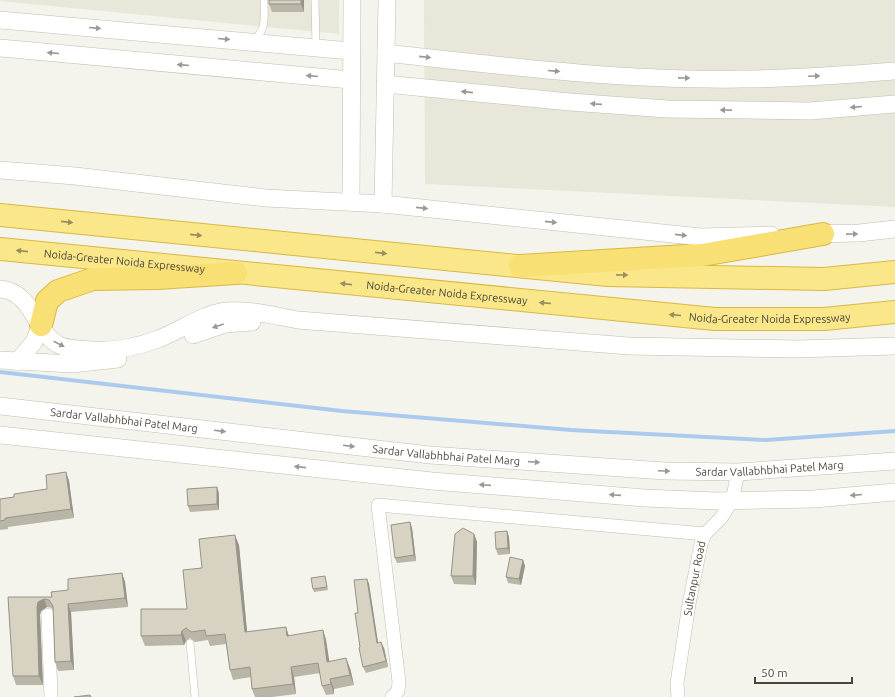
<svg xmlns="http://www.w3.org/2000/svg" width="895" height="697" font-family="Ubuntu,sans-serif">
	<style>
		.residential { fill: #e9e7da }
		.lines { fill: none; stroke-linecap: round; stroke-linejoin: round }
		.stream { stroke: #acc9ee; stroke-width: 4 }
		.service-casing { stroke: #c1bdaf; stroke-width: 8 }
		.minor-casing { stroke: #c1bdaf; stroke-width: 14 }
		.tertiary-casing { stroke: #c1bdaf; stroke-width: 18 }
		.trunk-casing { stroke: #d8b843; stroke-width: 24 }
		.motorway-casing { stroke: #d8b843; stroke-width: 24 }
		.service { stroke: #fff; stroke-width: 7 }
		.minor { stroke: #fff; stroke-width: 13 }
		.tertiary { stroke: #fff; stroke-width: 17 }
		.trunk { stroke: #f9e78a; stroke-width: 22 }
		.motorway { stroke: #f8e074; stroke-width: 22 }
		.wall { fill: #b9b5a7 }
		.shaded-wall { fill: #969388 }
		.building { fill: #d7d2c2; stroke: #969388 }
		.oneway { fill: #9b9993 }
		.oneway2 { fill: #998e5e }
		.labels { text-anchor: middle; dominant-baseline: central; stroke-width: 3.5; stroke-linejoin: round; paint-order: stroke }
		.street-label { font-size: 11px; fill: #4a463a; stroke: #fff }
	</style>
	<rect width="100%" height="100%" fill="#f5f4ec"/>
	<path class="residential" d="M 0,0 L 339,0 L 339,34 L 0,1 Z
		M 424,0 L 895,0 L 895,207 L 425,184 Z"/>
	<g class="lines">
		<path class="stream" d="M 0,372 L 342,411 L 571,430 L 766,440 L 895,431"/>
		<defs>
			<path id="service" d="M 315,0 L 316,48
				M 254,39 C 267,31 264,14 264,0
				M 190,643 L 195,697"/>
			<g id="minor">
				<path d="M 48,615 L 51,697"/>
				<path d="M 392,697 L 398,691 L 399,682 L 378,505 L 705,534"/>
				<path id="s1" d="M 678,697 L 677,683 L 689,604 L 701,544 L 705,534 L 721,518 L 732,501 L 738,472"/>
			</g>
			<g id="tertiary">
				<path d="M 0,20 L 351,51"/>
				<path d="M 0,48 L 351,80"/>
				<path d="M 386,53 C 504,66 623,81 741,79 C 792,79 844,75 895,71"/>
				<path d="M 385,84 L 570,102 L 667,109 L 810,111 L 895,104"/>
				<path d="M 0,170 L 75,176 L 266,198 L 383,204 L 701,237 L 771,235"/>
				<path d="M 351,202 L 352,0"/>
				<path d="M 383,204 L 387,0"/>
				<path d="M 812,234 L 859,233 L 895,229"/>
				<path d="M 0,289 C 34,292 34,332 59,345 C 64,348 72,348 77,349 C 104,352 133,349 158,339 C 180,331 202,314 226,311 C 249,309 275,316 298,320 L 629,346 L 797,349 L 895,346"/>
				<path d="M 193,335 L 225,324 L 252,322"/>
				<path d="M 0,360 L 72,364 L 118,359"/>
				<path d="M 17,362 L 34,342 L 41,325"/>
				<path id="s2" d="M 0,406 L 430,455 L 665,471 L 738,472 L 895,461"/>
				<path d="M 0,435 L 432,481 L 645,498 L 716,501 L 814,499 L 895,492"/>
			</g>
			<g id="trunk">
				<path d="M 0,215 L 608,275 L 824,279 L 895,272"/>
				<path id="s3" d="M 0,249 L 715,319 L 824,319 L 895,312"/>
			</g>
			<path id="motorway" d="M 520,266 L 702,255 L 823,234
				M 41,325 L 47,301 L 58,291 L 93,279 L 157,278 L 236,273"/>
		</defs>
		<use href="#service" class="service-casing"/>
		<use href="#minor" class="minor-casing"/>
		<use href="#tertiary" class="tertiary-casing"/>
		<use href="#trunk" class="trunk-casing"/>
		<use href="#motorway" class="motorway-casing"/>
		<use href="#service" class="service"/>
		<use href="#minor" class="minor"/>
		<use href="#tertiary" class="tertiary"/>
		<use href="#trunk" class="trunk"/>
		<use href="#motorway" class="motorway"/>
	</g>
	<path class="wall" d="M 304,0 L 304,12 L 272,12 L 269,4 Z
		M 66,472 L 69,481 L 74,518 L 8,527 L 8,529 L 0,530 L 0,499 L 14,497 L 47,489 Z
		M 219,493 L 219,510 L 190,512 L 188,506 Z
		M 410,522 L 412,528 L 416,561 L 397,563 L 395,558 Z
		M 507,531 L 509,537 L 510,554 L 498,555 L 496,549 Z
		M 474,534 L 477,542 L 476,585 L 454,584 L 451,576 Z
		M 239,545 L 247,632 L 286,627 L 289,636 L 323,630 L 326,640 L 329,662 L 350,668 L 354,685 L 334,689 L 334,694 L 326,695 L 322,686 L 320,673 L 294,677 L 296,694 L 272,697 L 255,697 L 252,689 L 251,677 L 233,680 L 230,670 L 226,644 L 210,646 L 208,640 L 195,642 L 190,638 L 186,641 L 184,645 L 145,646 L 141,636 L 187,609 L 202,568 Z
		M 523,560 L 525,566 L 521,585 L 508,583 L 506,577 Z
		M 122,573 L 125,582 L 128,607 L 71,612 L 74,670 L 58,671 L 55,662 L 53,610 L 52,608 L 47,607 L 41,611 L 40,615 L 43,685 L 16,685 L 13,676 L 8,597 L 52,597 L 68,590 Z
		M 325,576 L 328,590 L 314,592 L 313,589 Z
		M 367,579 L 369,584 L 378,643 L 384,648 L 388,667 L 366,673 L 363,667 L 360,647 L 358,613 Z"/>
	<path class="shaded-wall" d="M 301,0 L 304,0 L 304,12 L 301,4 Z
		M 66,472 L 69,481 L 74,518 L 71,509 Z
		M 217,487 L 219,493 L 219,510 L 217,504 Z
		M 410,522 L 412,528 L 416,561 L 414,555 Z
		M 507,531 L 509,537 L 510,554 L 508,548 Z
		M 474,534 L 477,542 L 476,585 L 473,576 Z
		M 235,535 L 239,545 L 248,642 L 245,632 Z
		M 523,560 L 525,566 L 521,585 L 519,579 Z
		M 122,573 L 125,582 L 128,607 L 125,598 Z
		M 367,579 L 369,584 L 379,649 L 377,643 Z
		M 44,599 L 47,607 L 41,611 L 40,615 L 43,685 L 39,676 L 37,607 L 38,602 Z
		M 68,604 L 71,612 L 74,670 L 71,661 Z
		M 286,627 L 289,637 L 287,636 Z
		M 323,630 L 326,640 L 331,672 L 327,662 Z
		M 182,631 L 186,641 L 184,645 L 181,635 Z
		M 381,642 L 384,648 L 388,667 L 386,661 Z
		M 346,658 L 350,668 L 354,685 L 350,675 Z
		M 291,667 L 294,677 L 296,694 L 293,684 Z
		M 330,679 L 334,689 L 334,694 L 331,684 Z"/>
	<path class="building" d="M 269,0 L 301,0 L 301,4 L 269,4 Z
		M 66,472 L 71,509 L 5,518 L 5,520 L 0,521 L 0,499 L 14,497 L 14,494 L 47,489 L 46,475 Z
		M 217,487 L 217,504 L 188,506 L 187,489 Z
		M 410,522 L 414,555 L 395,558 L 391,525 Z
		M 463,528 L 474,534 L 473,576 L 451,576 L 455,534 Z
		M 507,531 L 508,548 L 496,549 L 495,532 Z
		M 235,535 L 245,632 L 286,627 L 287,636 L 323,630 L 327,662 L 346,658 L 350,675 L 330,679 L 331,684 L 322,686 L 318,663 L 291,667 L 293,684 L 252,689 L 250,667 L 230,670 L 225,634 L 206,636 L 205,630 L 191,632 L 186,628 L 182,631 L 181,635 L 141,636 L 141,609 L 187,609 L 183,570 L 202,568 L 199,539 Z
		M 510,557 L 523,560 L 519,579 L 506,577 Z
		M 122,573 L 125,598 L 68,604 L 71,661 L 55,662 L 53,606 L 49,600 L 44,599 L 38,602 L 37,607 L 39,676 L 13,676 L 8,597 L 52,597 L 51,592 L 68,590 L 68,579 Z
		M 325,576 L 327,587 L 313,589 L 311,578 Z
		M 367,579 L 377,643 L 381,642 L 386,661 L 363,667 L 359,648 L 360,647 L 355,613 L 358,613 L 354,580 Z
		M 90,695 L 91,697 L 74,697 Z"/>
	<defs><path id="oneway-solid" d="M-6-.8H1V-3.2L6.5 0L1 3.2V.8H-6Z"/></defs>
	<g class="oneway">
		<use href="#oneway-solid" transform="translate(95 28) rotate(5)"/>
		<use href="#oneway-solid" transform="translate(224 39) rotate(5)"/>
		<use href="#oneway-solid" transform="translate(53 53) rotate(-175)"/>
		<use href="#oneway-solid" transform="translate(425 57) rotate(6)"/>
		<use href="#oneway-solid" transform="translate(183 65) rotate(-175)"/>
		<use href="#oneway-solid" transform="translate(554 71) rotate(5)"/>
		<use href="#oneway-solid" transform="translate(312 76) rotate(-175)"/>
		<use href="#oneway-solid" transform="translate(814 76) rotate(-3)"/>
		<use href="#oneway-solid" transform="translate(684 78) rotate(1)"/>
		<use href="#oneway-solid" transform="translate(467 92) rotate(-174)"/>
		<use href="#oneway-solid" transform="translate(596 104) rotate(-176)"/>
		<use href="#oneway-solid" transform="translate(856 107) rotate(175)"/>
		<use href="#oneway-solid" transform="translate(726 110) rotate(-179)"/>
		<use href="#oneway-solid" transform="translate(422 208) rotate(6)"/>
		<use href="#oneway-solid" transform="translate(551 222) rotate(6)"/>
		<use href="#oneway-solid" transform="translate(852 234) rotate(-1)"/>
		<use href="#oneway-solid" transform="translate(681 235) rotate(6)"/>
		<use href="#oneway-solid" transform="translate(218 326) rotate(161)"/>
		<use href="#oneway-solid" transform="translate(59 344) rotate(27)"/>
		<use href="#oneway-solid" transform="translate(220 431) rotate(7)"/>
		<use href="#oneway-solid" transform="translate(349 446) rotate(7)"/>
		<use href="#oneway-solid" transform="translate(534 462) rotate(4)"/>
		<use href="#oneway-solid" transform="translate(300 467) rotate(-174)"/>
		<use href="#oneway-solid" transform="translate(664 471) rotate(2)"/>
		<use href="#oneway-solid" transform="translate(485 485) rotate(-176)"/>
		<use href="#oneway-solid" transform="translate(615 495) rotate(-176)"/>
		<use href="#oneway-solid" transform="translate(856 495) rotate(175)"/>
	</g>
	<g class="oneway2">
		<use href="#oneway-solid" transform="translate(67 222) rotate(6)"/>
		<use href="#oneway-solid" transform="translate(196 235) rotate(6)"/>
		<use href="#oneway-solid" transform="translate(22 251) rotate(-174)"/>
		<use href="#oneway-solid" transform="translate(381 253) rotate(6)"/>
		<use href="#oneway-solid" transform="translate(622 275) rotate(1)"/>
		<use href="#oneway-solid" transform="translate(346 284) rotate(-174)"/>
		<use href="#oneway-solid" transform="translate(545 303) rotate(-175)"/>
		<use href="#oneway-solid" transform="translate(675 315) rotate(-175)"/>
	</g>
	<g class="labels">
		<g class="street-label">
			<text stroke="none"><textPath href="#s3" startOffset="125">Noida-Greater Noida Expressway</textPath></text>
			<text stroke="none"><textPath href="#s3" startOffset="449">Noida-Greater Noida Expressway</textPath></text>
			<text stroke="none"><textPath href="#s3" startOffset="773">Noida-Greater Noida Expressway</textPath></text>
			<text stroke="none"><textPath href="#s2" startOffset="125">Sardar Vallabhbhai Patel Marg</textPath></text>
			<text stroke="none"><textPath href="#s2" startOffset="449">Sardar Vallabhbhai Patel Marg</textPath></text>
			<text stroke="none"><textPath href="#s2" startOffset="773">Sardar Vallabhbhai Patel Marg</textPath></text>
			<text stroke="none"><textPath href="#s1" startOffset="120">Sultanpur Road</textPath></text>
		</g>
	</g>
	<path d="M755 677v6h97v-6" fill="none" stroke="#4a463a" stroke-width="2"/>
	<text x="761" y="677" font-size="12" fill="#4a463a" stroke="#ffffff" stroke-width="3" paint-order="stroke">50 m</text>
</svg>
